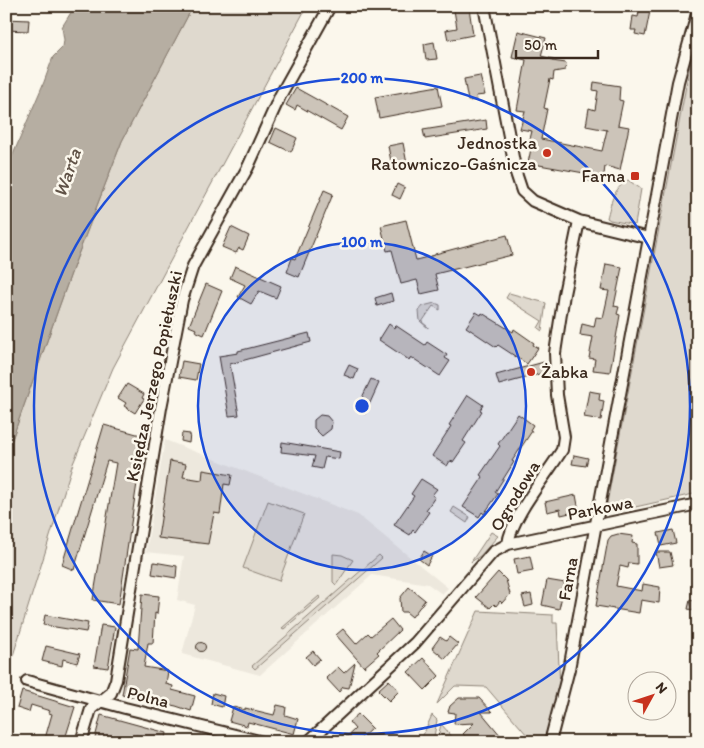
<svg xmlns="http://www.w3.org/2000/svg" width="704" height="748" font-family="Itim,sans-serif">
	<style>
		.built { fill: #ede8dd }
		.green { fill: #dfd9ce; stroke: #8d8276 }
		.water { fill: #b6aea2; stroke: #85796d }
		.building { fill: #ccc4b9; stroke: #3b2a1e }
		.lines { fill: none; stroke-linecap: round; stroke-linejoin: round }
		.street-casing { stroke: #3b2a1e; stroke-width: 14 }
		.street { stroke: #fbf7ec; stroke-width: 10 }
		.ring { fill: none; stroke: #1d4ed8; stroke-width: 2.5 }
		.poi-dot { fill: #c8321e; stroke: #fbf7ec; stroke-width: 2 }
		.labels { text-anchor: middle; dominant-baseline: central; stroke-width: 5; stroke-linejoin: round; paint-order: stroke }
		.poi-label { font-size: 18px; fill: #3b2a1e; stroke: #fbf7ec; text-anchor: end }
		.street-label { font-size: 18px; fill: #3b2a1e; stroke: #fbf7ec }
		.water-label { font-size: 19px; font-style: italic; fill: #605246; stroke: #fbf7ec }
		.centre { fill: #1d4ed8; stroke: #fbf7ec; stroke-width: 2.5 }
		.ring-label { font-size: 15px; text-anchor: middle; font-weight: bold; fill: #1d4ed8; stroke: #fbf7ec; stroke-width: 5; stroke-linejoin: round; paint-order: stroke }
	</style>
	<rect width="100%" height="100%" fill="#fbf7ec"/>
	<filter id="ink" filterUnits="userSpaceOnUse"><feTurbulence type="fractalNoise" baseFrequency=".02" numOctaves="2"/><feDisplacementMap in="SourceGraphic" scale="10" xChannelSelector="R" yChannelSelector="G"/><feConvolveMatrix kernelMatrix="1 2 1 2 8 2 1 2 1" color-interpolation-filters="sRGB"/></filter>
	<g filter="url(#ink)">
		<path class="built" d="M 165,440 L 358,515 L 448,588 L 442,594 L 428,584 L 372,575 L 260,675 L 182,654 L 195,605 L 177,600 L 184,556 L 146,552 Z"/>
		<path class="green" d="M 193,6 L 307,6 L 113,368 L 72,466 L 6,678 L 6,456 L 74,265 L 122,141 Z
			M 698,33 L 698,493 L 613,512 L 609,509 L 607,503 L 693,49 Z
			M 628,180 L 641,189 L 635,225 L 610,220 L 607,218 C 611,203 613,189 628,180 Z
			M 509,293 L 546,303 L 542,331 L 538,328 L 542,321 L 506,298 Z
			M 435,303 L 440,305 L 440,310 L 433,306 L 422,322 L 428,327 L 428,328 L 420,321 L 419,311 L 423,306 Z
			M 268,501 L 304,514 L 279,581 L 243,568 Z
			M 454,507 L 470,517 L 467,523 L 451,512 Z
			M 491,532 L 498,536 L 480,556 L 471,562 Z
			M 333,554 L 342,555 L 353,560 L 336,585 L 333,582 Z
			M 379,555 L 382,558 L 255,669 L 252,666 Z
			M 319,596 L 320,598 L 284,629 L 282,628 Z
			M 478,611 L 553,615 L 553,623 L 557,623 L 560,689 L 543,742 L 533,742 L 486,687 L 455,686 L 437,704 Z
			M 432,715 L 437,720 L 433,742 L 420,742 Z
			M 441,724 L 457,742 L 437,742 Z"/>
		<path class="water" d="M 75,6 L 193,6 L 122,141 L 74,265 L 6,456 L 6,171 L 44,82 L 53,57 L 63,47 L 64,40 L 62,27 Z"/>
		<path class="building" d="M 640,6 L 651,6 L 645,36 L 635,34 L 636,30 L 631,30 L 633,16 L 638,17 Z
			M 469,8 L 473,35 L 448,40 L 446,30 L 457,28 L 454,10 Z
			M 6,19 L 29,20 L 28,31 L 6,30 Z
			M 518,31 L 546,38 L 541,56 L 553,59 L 552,61 L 566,63 L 565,70 L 554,72 L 553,80 L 550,79 L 544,108 L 547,109 L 541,139 L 602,151 L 607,130 L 586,126 L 589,108 L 595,110 L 598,91 L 593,90 L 594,82 L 620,86 L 619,100 L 623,101 L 618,125 L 629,127 L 620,170 L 605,166 L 603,183 L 583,180 L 584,173 L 528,163 L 532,144 L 529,143 L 532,131 L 520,129 L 525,111 L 517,110 L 526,60 L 512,57 Z
			M 434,42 L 437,59 L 426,60 L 424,44 Z
			M 480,76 L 485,95 L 476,96 L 477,100 L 468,101 L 464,79 Z
			M 438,86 L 442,106 L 379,118 L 375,97 Z
			M 296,88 L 348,117 L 341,130 L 297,105 L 295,110 L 286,105 Z
			M 486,120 L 487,129 L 425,139 L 423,130 Z
			M 276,128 L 297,138 L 291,152 L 270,142 Z
			M 403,143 L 407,164 L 392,167 L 388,146 Z
			M 397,184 L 405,188 L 400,199 L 392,195 Z
			M 324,190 L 333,194 L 299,277 L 287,272 L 292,258 L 295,259 Z
			M 406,220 L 416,260 L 435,255 L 435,254 L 507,235 L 512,255 L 435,274 L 439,290 L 421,294 L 417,280 L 401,284 L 392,250 L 387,251 L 381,226 Z
			M 231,227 L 249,236 L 243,250 L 239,248 L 236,253 L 222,247 Z
			M 606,264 L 622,267 L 614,306 L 619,307 L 617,314 L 620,315 L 610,372 L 593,370 L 595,359 L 589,358 L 593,337 L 580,335 L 582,324 L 594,327 L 596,317 L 603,318 L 609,291 L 601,290 Z
			M 235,266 L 281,286 L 276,298 L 259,291 L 251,304 L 238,297 L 245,285 L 230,278 Z
			M 206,284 L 222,291 L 204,335 L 195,331 L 196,329 L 189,326 Z
			M 391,293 L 393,301 L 377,306 L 375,298 Z
			M 476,312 L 481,315 L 482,313 L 513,332 L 514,329 L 534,343 L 533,345 L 538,348 L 527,364 L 498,345 L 496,347 L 466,327 Z
			M 389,324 L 394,328 L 395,325 L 425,345 L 427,342 L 447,355 L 445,358 L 450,361 L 440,376 L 411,357 L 409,360 L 379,340 Z
			M 309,333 L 311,342 L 230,364 L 239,415 L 229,416 L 219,356 L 238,353 L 238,351 Z
			M 182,361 L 199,364 L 196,380 L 179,377 Z
			M 544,362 L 547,372 L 499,385 L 496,375 Z
			M 349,365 L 358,369 L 354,379 L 344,375 Z
			M 371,379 L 379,383 L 365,414 L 356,410 Z
			M 127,384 L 144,394 L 142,398 L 144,399 L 135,413 L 124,406 L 126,403 L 118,398 Z
			M 589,391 L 600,393 L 599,400 L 604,401 L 601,420 L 584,417 Z
			M 468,395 L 483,405 L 480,410 L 482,411 L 463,441 L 466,443 L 453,462 L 450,461 L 447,466 L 432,456 L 451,426 L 449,425 Z
			M 518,414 L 533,425 L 530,430 L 532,431 L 512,461 L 514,462 L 495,492 L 498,494 L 484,514 L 482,512 L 479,517 L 463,507 L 483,477 L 480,475 L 500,446 L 498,444 Z
			M 320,415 L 327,416 L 332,422 L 331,429 L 322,436 L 314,428 L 314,420 Z
			M 104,425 L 144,436 L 119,604 L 93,600 L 116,463 L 107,461 L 74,570 L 62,565 Z
			M 182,433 L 190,434 L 189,443 L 181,441 Z
			M 282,442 L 340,452 L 339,459 L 325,457 L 322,469 L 312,467 L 315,456 L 281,452 Z
			M 574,455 L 588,458 L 586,466 L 572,464 Z
			M 170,461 L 186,464 L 183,477 L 202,480 L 203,470 L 232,475 L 230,485 L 224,484 L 220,514 L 214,513 L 208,544 L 158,538 Z
			M 421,479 L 437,489 L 432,495 L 435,497 L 426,510 L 429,512 L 415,532 L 413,530 L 410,535 L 394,525 L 414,496 L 411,494 Z
			M 576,495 L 579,511 L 561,515 L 560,509 L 547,512 L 545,502 Z
			M 673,530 L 676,543 L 661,546 L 658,533 Z
			M 618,534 L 633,536 L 632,543 L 637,544 L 637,564 L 629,563 L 628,568 L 620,566 L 616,586 L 642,591 L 643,584 L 660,587 L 659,603 L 641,600 L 639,613 L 596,606 L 608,540 L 611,536 Z
			M 424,551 L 432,556 L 427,565 L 419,559 Z
			M 656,552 L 670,552 L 673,565 L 659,567 Z
			M 530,556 L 533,571 L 517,574 L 514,559 Z
			M 154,562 L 177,566 L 176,578 L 152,574 Z
			M 498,572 L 506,580 L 510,594 L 502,603 L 500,601 L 496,606 L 494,604 L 490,608 L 476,597 Z
			M 547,580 L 565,583 L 559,609 L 542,605 Z
			M 409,587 L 425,600 L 412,617 L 406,612 L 401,612 L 400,598 Z
			M 142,594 L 159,596 L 157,614 L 155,613 L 153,643 L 148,643 L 144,667 L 168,671 L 166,684 L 173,686 L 172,690 L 195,696 L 191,711 L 176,706 L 122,695 L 130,648 L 138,649 Z
			M 531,594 L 533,605 L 525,607 L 522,596 Z
			M 690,600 L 698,602 L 698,611 L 688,609 Z
			M 45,615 L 88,623 L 86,632 L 43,625 Z
			M 391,619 L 400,630 L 377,652 L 379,654 L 364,667 L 336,635 L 343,629 L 356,644 L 368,633 L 371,636 Z
			M 101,625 L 115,627 L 108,668 L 94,666 Z
			M 440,637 L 446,641 L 449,637 L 458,644 L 445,659 L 432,648 Z
			M196.5 647a4.5 4.5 0 1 1 9 0a4.5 4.5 0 1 1-9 0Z
			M 46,646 L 80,654 L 77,663 L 63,659 L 62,666 L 42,661 Z
			M 313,651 L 320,659 L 313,665 L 306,657 Z
			M 423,658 L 439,676 L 425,690 L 408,672 Z
			M 355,663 L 349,688 L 343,687 L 339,692 L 326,678 L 338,667 L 344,673 Z
			M 389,680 L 399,691 L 389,701 L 378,690 Z
			M 22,691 L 75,707 L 64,742 L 44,742 L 52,714 L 49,713 L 50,711 L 31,705 L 29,712 L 17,708 Z
			M 213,693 L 224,696 L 222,707 L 211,704 Z
			M 459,698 L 479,698 L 492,712 L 481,712 L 506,742 L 470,742 L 463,734 L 474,723 L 454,724 L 455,713 L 448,712 L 450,706 Z
			M 277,705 L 286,707 L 285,715 L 298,719 L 294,734 L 248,722 L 247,726 L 229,721 L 233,707 L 245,710 L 245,708 L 274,715 Z
			M 358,714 L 372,728 L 357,742 L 341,742 L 355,729 L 349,722 Z
			M 101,715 L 167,733 L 165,742 L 154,742 L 155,740 L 136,735 L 134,742 L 117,737 L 117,739 L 113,738 L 112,742 L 94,742 Z"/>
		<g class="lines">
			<defs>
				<path id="street" d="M 484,6 L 516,173 L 522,191 L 533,201 L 579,221 L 649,238
					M 508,544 L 698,504
					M 27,681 L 125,708 L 263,742
					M 81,742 L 91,709 L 111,693 L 116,680 L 161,408 L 182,300 L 193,266 L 248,167 L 280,96 L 330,6
					M 308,742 L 415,643 L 493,552 L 508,544 C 511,517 547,475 562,450 L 564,437 L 557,395 L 555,353 L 564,294 L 579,221
					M 550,742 L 569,669 L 678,82 L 698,10"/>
			</defs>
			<use href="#street" class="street-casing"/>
			<use href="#street" class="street"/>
		</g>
	</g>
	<circle cx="362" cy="406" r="164" fill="#1d4ed8" fill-opacity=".12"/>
	<g class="ring">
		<circle cx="362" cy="406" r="164"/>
		<circle cx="362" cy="406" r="328"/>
	</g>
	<g class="poi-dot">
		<circle cx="547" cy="153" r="5"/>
		<rect x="630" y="171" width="10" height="10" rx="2.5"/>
		<circle cx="531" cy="372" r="5"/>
	</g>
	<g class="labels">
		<g class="poi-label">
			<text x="537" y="143">Jednostka<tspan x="537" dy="21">Ratowniczo-Gaśnicza</tspan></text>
			<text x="625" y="176">Farna</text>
			<text x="541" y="372" text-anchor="start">Żabka</text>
		</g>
		<g class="street-label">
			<text transform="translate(154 376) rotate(-78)">Księdza Jerzego Popiełuszki</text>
			<text transform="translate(515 496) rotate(-59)">Ogrodowa</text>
			<text transform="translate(600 508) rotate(-11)">Parkowa</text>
			<text transform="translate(568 579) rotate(-80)">Farna</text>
			<text transform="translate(148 697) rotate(14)">Polna</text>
		</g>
		<g class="water-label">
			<text transform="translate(67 173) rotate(-71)">Warta</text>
		</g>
	</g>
	<circle cx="362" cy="406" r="8" class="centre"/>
	<g class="ring-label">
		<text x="362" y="83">200 m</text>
		<text x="362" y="247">100 m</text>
	</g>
	<rect width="704" height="748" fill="none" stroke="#fbf7ec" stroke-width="25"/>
	<rect x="12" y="12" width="679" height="723" fill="none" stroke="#3b2a1e" stroke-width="2" filter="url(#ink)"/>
	<g transform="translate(652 696) rotate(50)"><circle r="24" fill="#fbf7ec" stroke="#aea59a"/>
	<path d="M0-4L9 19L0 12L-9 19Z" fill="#c8321e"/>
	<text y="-8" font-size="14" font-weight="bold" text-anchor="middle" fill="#3b2a1e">N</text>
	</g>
	<path d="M516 50v8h82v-8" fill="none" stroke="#3b2a1e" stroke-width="2.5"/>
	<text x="524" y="50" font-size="15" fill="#3b2a1e" stroke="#fbf7ec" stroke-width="4" paint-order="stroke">50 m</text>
</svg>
